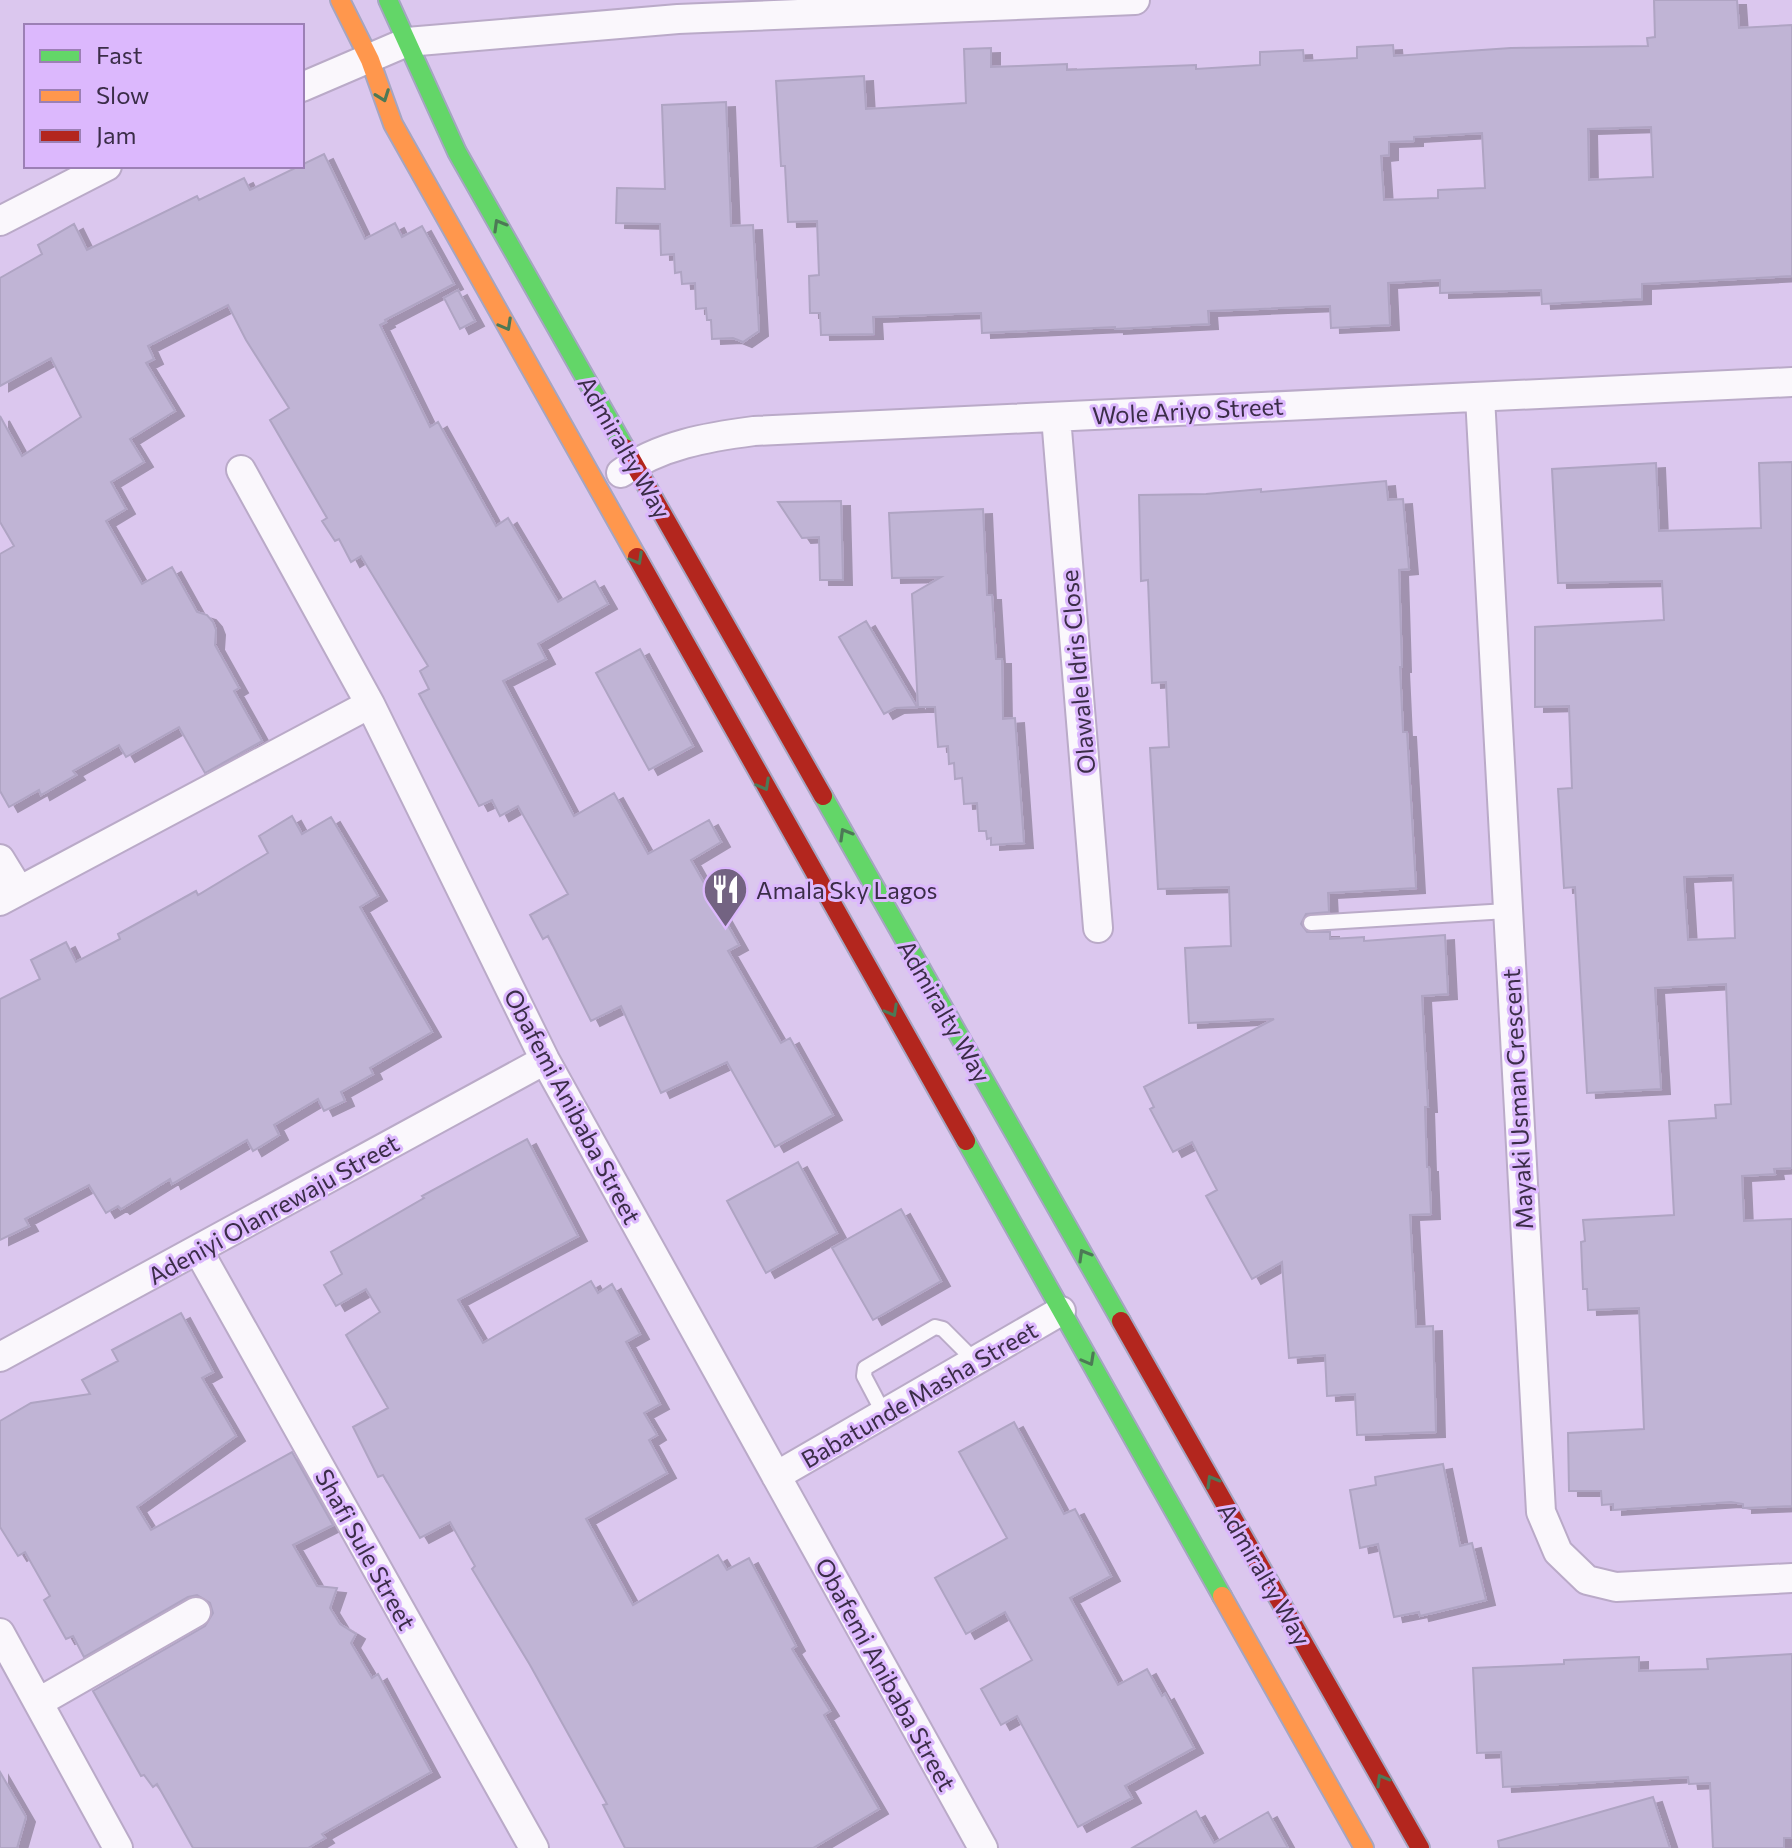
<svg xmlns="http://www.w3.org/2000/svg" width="1792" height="1848" font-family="Commissioner,sans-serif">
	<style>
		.building { fill: #c0b4d5; stroke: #afa4c3; stroke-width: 2; fill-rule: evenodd; filter: url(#shadow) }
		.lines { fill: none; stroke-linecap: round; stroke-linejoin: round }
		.lane-casing { stroke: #baaac8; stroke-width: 18 }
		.street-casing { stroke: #baaac8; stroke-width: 32 }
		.fast-casing { stroke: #a5a5c1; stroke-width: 22 }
		.slow-casing { stroke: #a5a5c1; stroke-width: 22 }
		.jam-casing { stroke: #a5a5c1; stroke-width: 22 }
		.lane { stroke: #faf7fc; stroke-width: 14 }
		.street { stroke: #faf7fc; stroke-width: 28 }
		.fast { stroke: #63d668; stroke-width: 18 }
		.slow { stroke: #ff974d; stroke-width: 18 }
		.jam { stroke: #b3261e; stroke-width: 18 }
		.oneway { stroke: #4d7956 }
		.labels { text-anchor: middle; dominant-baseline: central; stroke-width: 6; stroke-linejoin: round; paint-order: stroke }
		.street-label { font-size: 24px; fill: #3b2d48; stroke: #dcb8fd }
		.poi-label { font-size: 24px; fill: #3b2d48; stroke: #dcb8fd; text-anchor: start }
	</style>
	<defs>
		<filter id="shadow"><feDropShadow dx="9" dy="5" stdDeviation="0" flood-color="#0004"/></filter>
	</defs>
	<rect width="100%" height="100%" fill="#dbc7ee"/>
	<path class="building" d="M 1654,0 L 1737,0 L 1739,28 L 1792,25 L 1792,276 L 1642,284 L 1642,299 L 1542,304 L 1541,290 L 1440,293 L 1440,280 L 1388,283 L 1390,325 L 1331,328 L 1330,306 L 1208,311 L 1209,324 L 1115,329 L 1115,327 L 982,333 L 981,313 L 873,317 L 874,334 L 821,335 L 820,313 L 810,313 L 809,276 L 819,275 L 817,221 L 788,222 L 785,166 L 781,166 L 776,81 L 864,76 L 866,109 L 966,103 L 964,49 L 991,48 L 991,67 L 1067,64 L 1067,70 L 1196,65 L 1196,69 L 1260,65 L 1260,52 L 1303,50 L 1304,61 L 1357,58 L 1357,47 L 1393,45 L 1394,56 L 1511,48 L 1648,46 L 1647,38 L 1655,37 ZM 1651,127 L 1653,177 L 1589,180 L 1588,129 ZM 1482,133 L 1485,188 L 1438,190 L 1438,198 L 1384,200 L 1381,156 L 1389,155 L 1389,142 L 1414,141 L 1414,137 Z
		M 726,102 L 731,226 L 753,225 L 759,331 L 743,342 L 733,338 L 712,339 L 711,320 L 707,320 L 706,308 L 696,309 L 695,283 L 682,284 L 681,272 L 675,273 L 674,254 L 661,255 L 660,224 L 616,223 L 617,188 L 665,189 L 662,105 Z
		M 324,154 L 365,239 L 395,223 L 402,237 L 422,226 L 454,284 L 385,320 L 386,322 L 380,325 L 430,427 L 438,422 L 496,526 L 508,518 L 558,602 L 595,581 L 608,604 L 538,644 L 546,659 L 503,681 L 574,816 L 614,793 L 648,854 L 709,820 L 721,842 L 691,860 L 739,945 L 728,951 L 781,1043 L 790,1038 L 833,1115 L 775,1147 L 727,1062 L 661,1093 L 621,1006 L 591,1021 L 548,936 L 543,939 L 530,915 L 568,894 L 518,806 L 500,816 L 492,800 L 479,806 L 419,694 L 429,689 L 420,671 L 428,666 L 361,556 L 351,562 L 339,539 L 335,541 L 322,521 L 327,518 L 270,420 L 289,408 L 246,340 L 228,305 L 148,346 L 154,359 L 146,363 L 175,411 L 130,439 L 144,462 L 111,482 L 126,509 L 106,521 L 142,584 L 172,567 L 197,612 L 207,615 L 213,622 L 216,630 L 215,645 L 239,688 L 234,691 L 262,741 L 205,773 L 179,727 L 126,757 L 119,745 L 73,771 L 76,775 L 41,795 L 39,790 L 9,807 L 0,791 L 0,554 L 14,546 L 0,522 L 0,416 L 22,456 L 81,417 L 51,358 L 0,386 L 0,278 L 42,254 L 38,245 L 74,224 L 87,250 L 197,196 L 199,200 L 244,178 L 250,190 Z
		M 458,290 L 475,321 L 460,329 L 444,298 Z
		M 1792,462 L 1792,1168 L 1774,1169 L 1775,1174 L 1742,1176 L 1744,1221 L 1792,1219 L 1792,1506 L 1743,1508 L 1743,1504 L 1731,1502 L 1613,1510 L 1613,1504 L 1602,1505 L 1601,1491 L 1569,1491 L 1568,1433 L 1644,1429 L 1639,1308 L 1588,1310 L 1587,1289 L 1583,1289 L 1581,1242 L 1585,1241 L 1583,1220 L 1674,1215 L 1669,1121 L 1716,1118 L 1715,1105 L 1731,1104 L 1726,984 L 1655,988 L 1661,1089 L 1587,1093 L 1575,887 L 1564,888 L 1558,789 L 1572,788 L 1569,706 L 1535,707 L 1535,627 L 1664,620 L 1662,581 L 1558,583 L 1552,469 L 1656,463 L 1659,531 L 1761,528 L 1759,463 ZM 1733,875 L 1735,938 L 1688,940 L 1684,877 Z
		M 1386,481 L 1388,500 L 1403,499 L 1409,569 L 1399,570 L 1402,667 L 1400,667 L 1403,732 L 1407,732 L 1416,888 L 1328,893 L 1329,912 L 1306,914 L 1301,924 L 1307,932 L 1330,932 L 1330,939 L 1364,937 L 1364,941 L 1445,935 L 1448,994 L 1422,996 L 1428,1107 L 1425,1107 L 1427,1167 L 1429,1167 L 1431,1214 L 1410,1215 L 1416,1327 L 1433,1326 L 1436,1432 L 1357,1435 L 1355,1394 L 1327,1396 L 1325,1355 L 1289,1358 L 1282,1262 L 1252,1279 L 1206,1196 L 1217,1190 L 1192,1142 L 1173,1152 L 1150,1109 L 1154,1107 L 1144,1087 L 1274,1019 L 1189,1023 L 1185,948 L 1231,946 L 1229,887 L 1158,889 L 1150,748 L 1169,747 L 1166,682 L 1152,683 L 1148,580 L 1141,581 L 1139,495 L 1206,494 L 1261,489 L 1261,492 Z
		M 841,501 L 843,580 L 820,580 L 819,537 L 802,538 L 778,502 Z
		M 983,509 L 987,595 L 992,595 L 996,659 L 1002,659 L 1003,719 L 1015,718 L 1024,843 L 991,845 L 991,838 L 987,839 L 986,831 L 979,831 L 977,803 L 964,804 L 962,778 L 955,779 L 954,763 L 949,764 L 948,746 L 938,747 L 935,707 L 918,707 L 912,594 L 941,577 L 892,578 L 889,513 Z
		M 866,621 L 917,707 L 895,708 L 884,714 L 839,637 Z
		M 640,649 L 693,746 L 649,770 L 596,673 Z
		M 292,816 L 302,834 L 331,817 L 378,896 L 360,907 L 432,1032 L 370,1068 L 373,1074 L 341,1092 L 345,1101 L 324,1111 L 318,1099 L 274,1125 L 279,1135 L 253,1151 L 247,1140 L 172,1184 L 170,1179 L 121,1209 L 118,1206 L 106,1213 L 89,1185 L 25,1219 L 29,1226 L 0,1240 L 0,999 L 40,979 L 31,960 L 66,942 L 76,962 L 120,939 L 118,934 L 196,891 L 198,895 L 268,853 L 259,836 Z
		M 527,1139 L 578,1236 L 458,1300 L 483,1343 L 591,1281 L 598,1293 L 612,1284 L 640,1334 L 626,1342 L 660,1404 L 644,1413 L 657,1435 L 649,1440 L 667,1473 L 586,1519 L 633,1605 L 718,1555 L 727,1570 L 749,1558 L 796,1646 L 792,1649 L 830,1711 L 824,1715 L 879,1809 L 813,1848 L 625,1848 L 603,1805 L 607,1804 L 530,1665 L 472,1569 L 475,1566 L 450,1522 L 420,1538 L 383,1475 L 378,1477 L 353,1427 L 388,1408 L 346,1335 L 380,1312 L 366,1289 L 336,1306 L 324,1285 L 342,1274 L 331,1252 L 424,1198 L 422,1196 Z
		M 798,1162 L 837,1233 L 766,1273 L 727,1201 Z
		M 901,1209 L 941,1281 L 873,1320 L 832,1248 Z
		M 181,1313 L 213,1372 L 202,1378 L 236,1436 L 137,1507 L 151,1530 L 292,1452 L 333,1525 L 293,1545 L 317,1586 L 337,1588 L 330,1608 L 340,1624 L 356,1634 L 351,1643 L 372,1678 L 378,1674 L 431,1772 L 322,1834 L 325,1838 L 308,1848 L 193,1848 L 157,1784 L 153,1787 L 144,1775 L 141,1776 L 93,1691 L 205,1626 L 213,1613 L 210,1603 L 197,1595 L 188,1597 L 84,1657 L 73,1636 L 66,1639 L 44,1600 L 50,1596 L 25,1552 L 18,1556 L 0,1527 L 0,1421 L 31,1403 L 90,1394 L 82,1380 L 118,1361 L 112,1350 Z
		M 1014,1422 L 1064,1514 L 1075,1509 L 1111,1576 L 1070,1598 L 1118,1685 L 1147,1669 L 1162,1696 L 1165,1694 L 1194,1748 L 1125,1786 L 1132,1798 L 1078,1827 L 1017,1716 L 1001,1725 L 981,1689 L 1032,1660 L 1005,1612 L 966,1634 L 935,1578 L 1007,1538 L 959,1452 Z
		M 1443,1464 L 1460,1546 L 1472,1543 L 1486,1600 L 1420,1616 L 1419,1612 L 1394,1617 L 1378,1544 L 1360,1548 L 1350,1490 L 1376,1485 L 1375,1477 Z
		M 1792,1654 L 1792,1838 L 1784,1838 L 1784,1848 L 1713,1848 L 1710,1783 L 1689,1784 L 1688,1777 L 1503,1787 L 1501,1752 L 1477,1753 L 1473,1668 L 1564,1664 L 1564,1660 L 1639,1657 L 1639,1671 L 1708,1669 L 1707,1659 Z
		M 0,1772 L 26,1817 L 17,1848 L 0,1848 Z
		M 1653,1797 L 1670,1848 L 1499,1848 L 1498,1841 Z
		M 1196,1811 L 1214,1843 L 1268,1812 L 1288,1848 L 1132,1848 Z"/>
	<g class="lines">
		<defs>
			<path id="lane" d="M 1311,923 L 1507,911
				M 884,1414 L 864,1376 L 865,1368 L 935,1327 L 943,1329 L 975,1361"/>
			<path id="street" d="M 302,87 L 407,42 L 678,19 L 1135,0
				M 0,221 L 107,166
				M 1480,397 L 1541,1512 L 1558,1552 L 1587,1580 L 1616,1587 L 1792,1578
				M 1056,417 L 1098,928
				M 241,470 L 370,704
				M 621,473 C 660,445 708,437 754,431 L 1792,382
				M 0,859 L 19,890
				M 0,901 L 370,704 L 545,1060 L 983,1848
				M 198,1250 L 534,1848
				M 0,1357 L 545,1060
				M 776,1476 L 1061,1311
				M 0,1633 L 118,1848
				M 39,1702 L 196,1612"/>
			<path id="fast" d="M 388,0 L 457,152 L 625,448
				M 823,796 L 1121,1321
				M 966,1141 L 1222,1596"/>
			<path id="slow" d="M 340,0 L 370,60 L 393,124 L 637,557
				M 1222,1596 L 1364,1848"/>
			<path id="jam" d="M 625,448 L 823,796
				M 637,557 L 966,1141
				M 1121,1321 L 1420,1848"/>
		</defs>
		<use href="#lane" class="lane-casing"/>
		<use href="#street" class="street-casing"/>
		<use href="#fast" class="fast-casing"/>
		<use href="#slow" class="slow-casing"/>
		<use href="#jam" class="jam-casing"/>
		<use href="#lane" class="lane"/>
		<use href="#street" class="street"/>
		<use href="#fast" class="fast"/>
		<use href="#slow" class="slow"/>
		<use href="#jam" class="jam"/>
	</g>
	<defs><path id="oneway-chevron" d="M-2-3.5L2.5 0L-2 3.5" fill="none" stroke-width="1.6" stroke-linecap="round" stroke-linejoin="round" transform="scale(2)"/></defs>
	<g class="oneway">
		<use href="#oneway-chevron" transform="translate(383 96) rotate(70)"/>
		<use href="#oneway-chevron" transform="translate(499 225) rotate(-120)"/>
		<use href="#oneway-chevron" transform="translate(506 325) rotate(61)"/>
		<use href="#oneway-chevron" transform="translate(637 559) rotate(61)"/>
		<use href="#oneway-chevron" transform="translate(764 785) rotate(61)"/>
		<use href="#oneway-chevron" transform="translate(845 834) rotate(-120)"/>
		<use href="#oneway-chevron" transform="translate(892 1011) rotate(61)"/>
		<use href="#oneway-chevron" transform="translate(1084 1255) rotate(-120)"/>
		<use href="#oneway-chevron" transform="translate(1089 1360) rotate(61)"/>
		<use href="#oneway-chevron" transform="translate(1212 1481) rotate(-120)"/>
		<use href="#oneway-chevron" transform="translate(1382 1780) rotate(-120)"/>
	</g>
	<defs>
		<symbol id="restaurant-pin" viewBox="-11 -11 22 30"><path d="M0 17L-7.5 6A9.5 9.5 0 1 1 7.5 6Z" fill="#736382" stroke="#dcb8fd"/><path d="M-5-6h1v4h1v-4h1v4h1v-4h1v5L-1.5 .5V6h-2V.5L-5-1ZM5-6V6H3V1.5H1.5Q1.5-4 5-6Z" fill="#fff"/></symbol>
	</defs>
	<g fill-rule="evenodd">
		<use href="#restaurant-pin" x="700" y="864" width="51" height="69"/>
	</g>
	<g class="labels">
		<g class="street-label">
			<text transform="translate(1188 410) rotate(-3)">Wole Ariyo Street</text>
			<text transform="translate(625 447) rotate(60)">Admiralty Way</text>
			<text transform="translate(1077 672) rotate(-95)">Olawale Idris Close</text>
			<text transform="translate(945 1011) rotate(60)">Admiralty Way</text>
			<text transform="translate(1517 1099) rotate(-93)">Mayaki Usman Crescent</text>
			<text transform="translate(573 1106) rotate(62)">Obafemi Anibaba Street</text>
			<text transform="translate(273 1209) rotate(-29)">Adeniyi Olanrewaju Street</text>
			<text transform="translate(919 1394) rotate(-30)">Babatunde Masha Street</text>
			<text transform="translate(366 1549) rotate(61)">Shafi Sule Street</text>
			<text transform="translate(1265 1574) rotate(60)">Admiralty Way</text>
			<text transform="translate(886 1674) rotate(61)">Obafemi Anibaba Street</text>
		</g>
		<g class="poi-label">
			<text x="756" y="889">Amala Sky Lagos</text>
		</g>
	</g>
	<rect x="24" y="24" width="280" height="144" fill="#dcb8fd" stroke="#9c80b5" stroke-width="2"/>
	<rect x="40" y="50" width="40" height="12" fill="#63d668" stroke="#9c80b5" stroke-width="2"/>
	<text x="96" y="64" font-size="24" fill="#3b2d48">Fast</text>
	<rect x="40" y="90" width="40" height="12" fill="#ff974d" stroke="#9c80b5" stroke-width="2"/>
	<text x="96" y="104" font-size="24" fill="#3b2d48">Slow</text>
	<rect x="40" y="130" width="40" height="12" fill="#b3261e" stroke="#9c80b5" stroke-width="2"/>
	<text x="96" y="144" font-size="24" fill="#3b2d48">Jam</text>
</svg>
